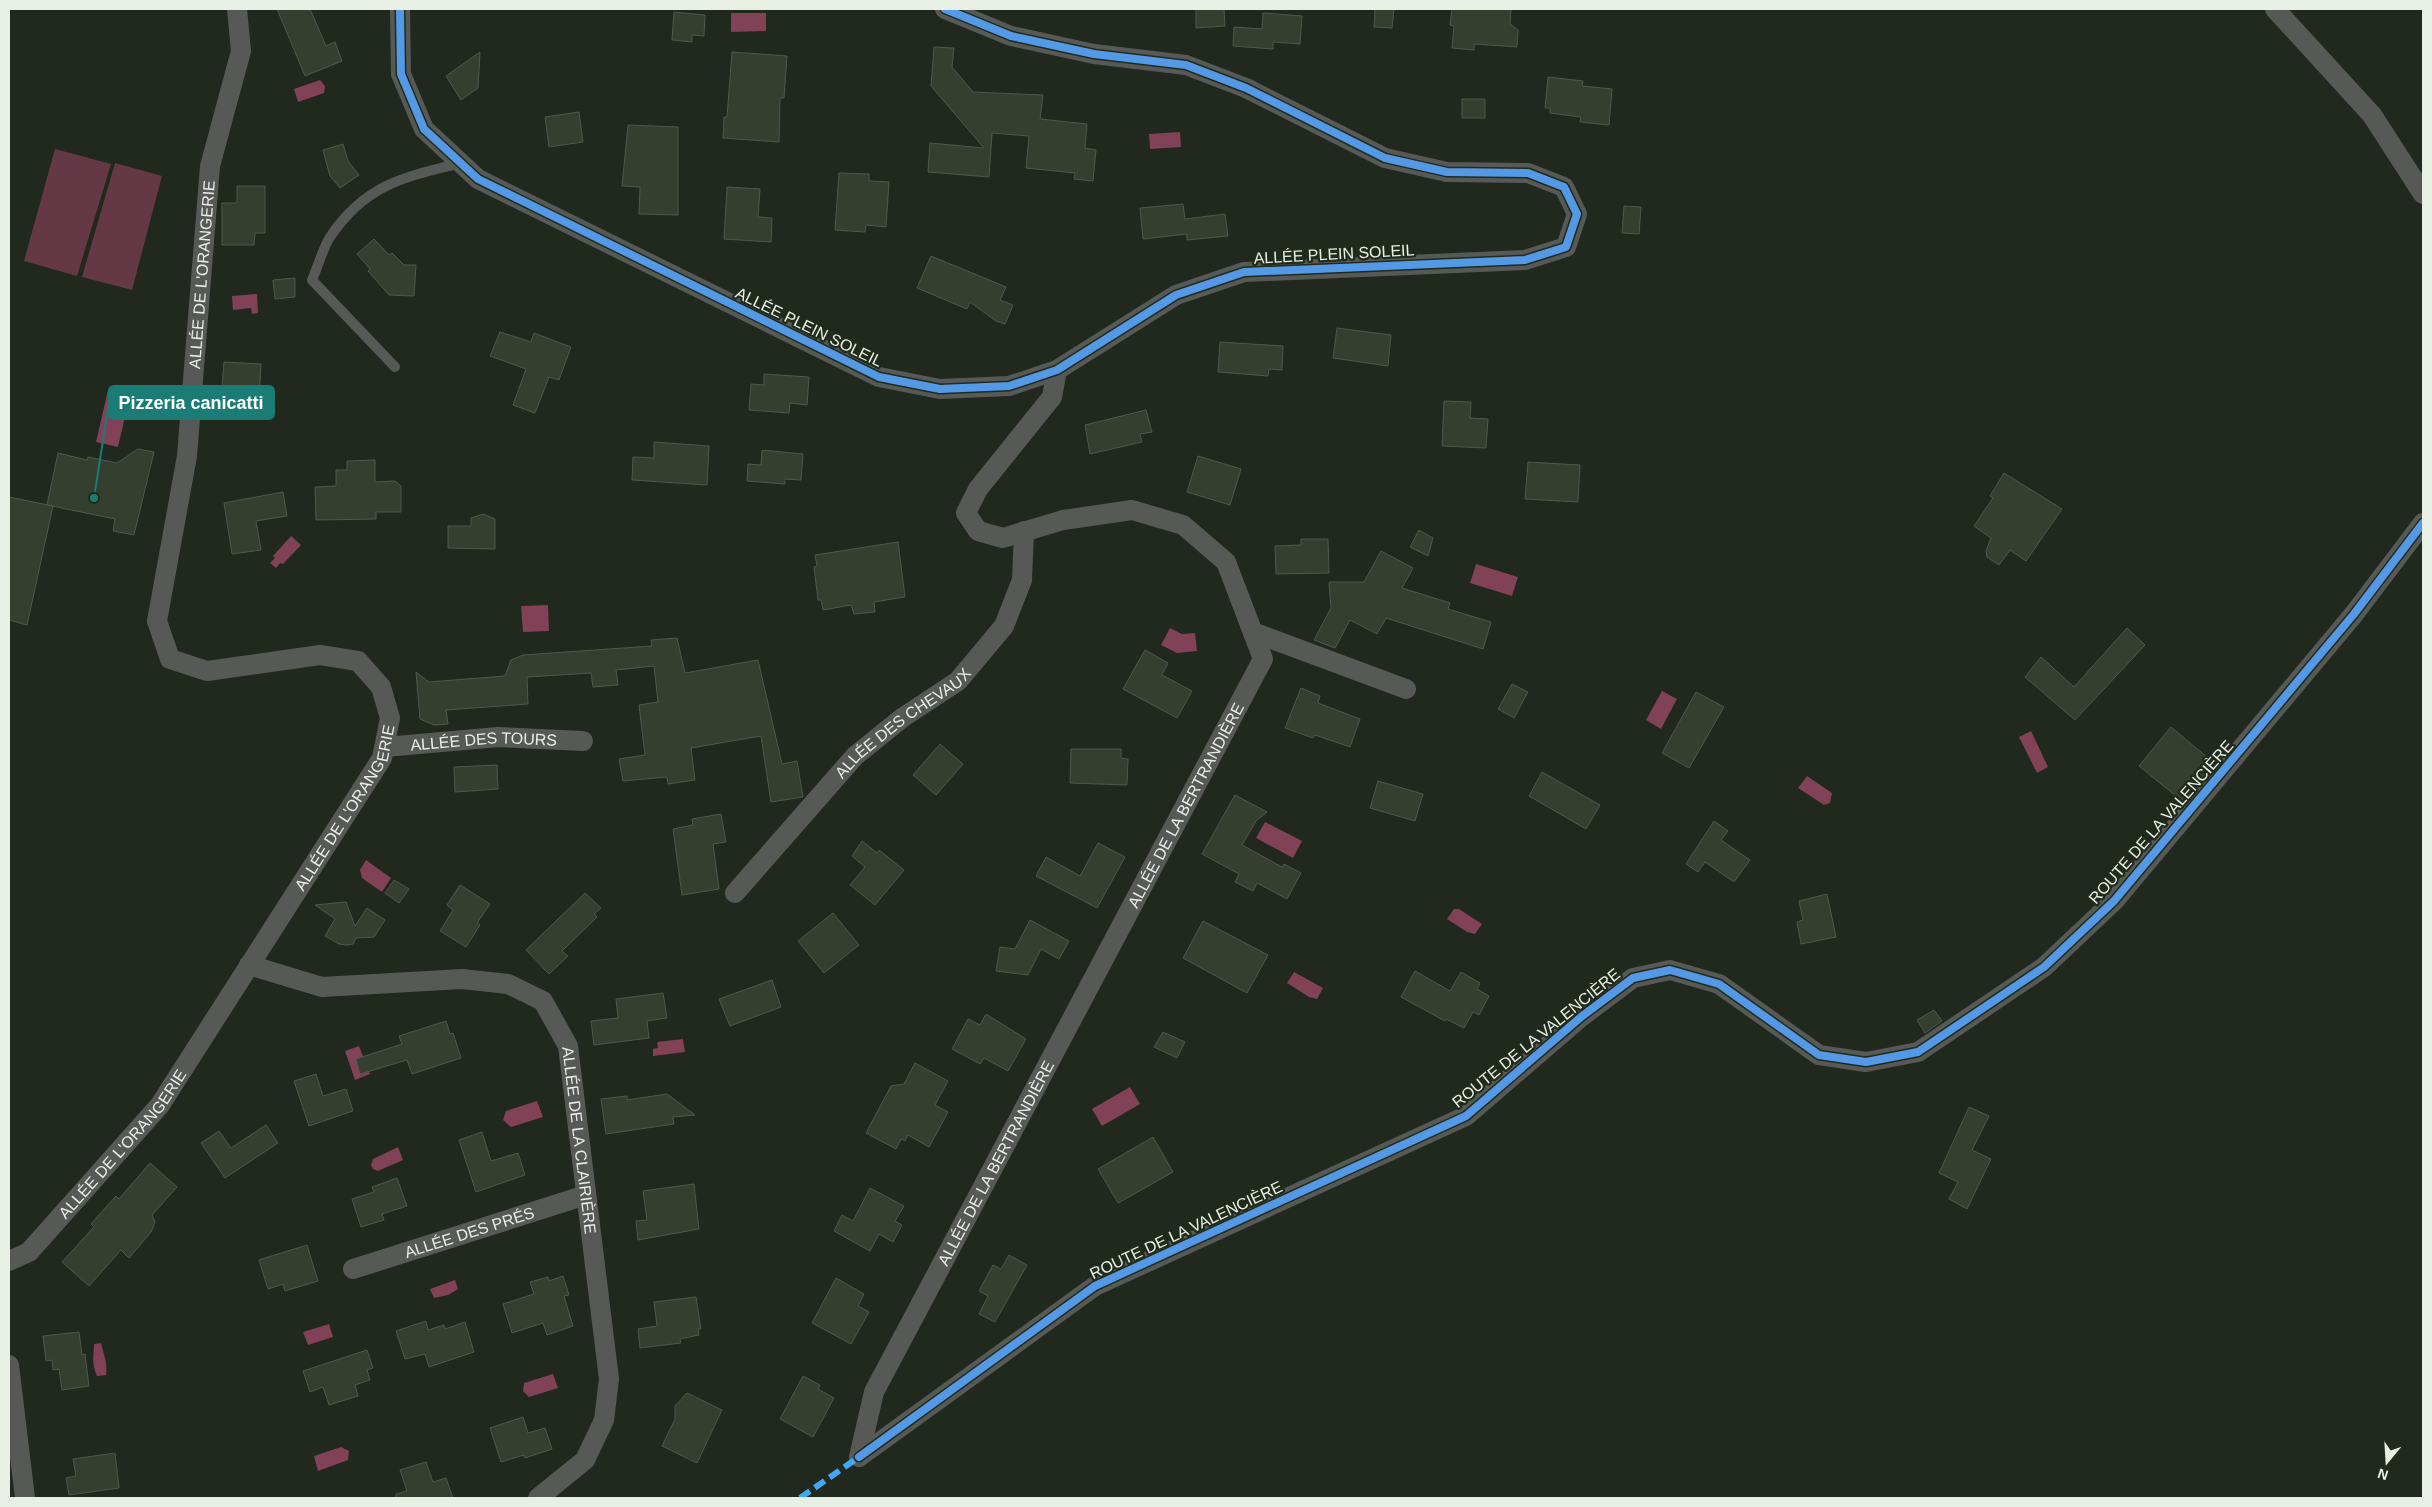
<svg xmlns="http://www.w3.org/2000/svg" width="2432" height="1507" font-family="Helvetica,sans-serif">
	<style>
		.green { fill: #643945 }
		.water { fill: #814156 }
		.building { fill: #353f30; stroke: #51574e }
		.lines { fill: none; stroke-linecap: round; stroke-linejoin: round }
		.lane { stroke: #575956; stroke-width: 10 }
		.street { stroke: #575956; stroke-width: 20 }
		.quiet { stroke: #3fa9f5; stroke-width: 6; stroke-dasharray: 12 6; stroke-linecap: butt }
		.cycleway-casing { stroke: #202b1b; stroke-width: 11 }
		.cycleway { stroke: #5399e6; stroke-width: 8 }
		.labels { text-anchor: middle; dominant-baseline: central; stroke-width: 4.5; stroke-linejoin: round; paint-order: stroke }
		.street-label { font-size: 16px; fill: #e8efe5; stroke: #202b1b }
		.leader { fill: none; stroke: #1a7c74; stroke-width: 2 }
		.callout-dot { fill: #1a7c74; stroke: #202b1b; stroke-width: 2 }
		.callout { fill: #1a7c74; stroke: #1a7c74; stroke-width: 2 }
		.callout-label { font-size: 18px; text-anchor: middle; font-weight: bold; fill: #fff }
	</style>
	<rect width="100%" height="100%" fill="#21281e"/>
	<path class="green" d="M 55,149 L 111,164 L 77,276 L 24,261 Z
		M 115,163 L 162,176 L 132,290 L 82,277 Z"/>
	<path class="water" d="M 731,13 L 766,13 L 766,31 L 731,32 Z
		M 320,80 L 325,86 L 324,93 L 298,102 L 294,89 Z
		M 1180,132 L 1181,147 L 1150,149 L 1149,134 Z
		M 257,294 L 258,313 L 252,314 L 251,308 L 233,310 L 232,296 Z
		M 108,390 L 130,395 L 118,447 L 96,442 Z
		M 291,536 L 301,545 L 283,564 L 280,563 L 276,568 L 270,563 L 275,558 L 273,556 Z
		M 1476,564 L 1518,577 L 1512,596 L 1470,583 Z
		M 548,605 L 549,631 L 523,632 L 521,606 Z
		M 1170,628 L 1182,634 L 1195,633 L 1197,651 L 1177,653 L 1161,645 Z
		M 1662,691 L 1677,699 L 1661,729 L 1646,720 Z
		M 2031,731 L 2048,767 L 2037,773 L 2019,737 Z
		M 1807,776 L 1832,793 L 1830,803 L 1824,805 L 1798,788 Z
		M 1265,822 L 1302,841 L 1293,858 L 1256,838 Z
		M 366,860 L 391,878 L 382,892 L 362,878 L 360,870 Z
		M 1454,909 L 1459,909 L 1482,924 L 1475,934 L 1467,932 L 1447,919 Z
		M 1294,972 L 1323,988 L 1317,999 L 1309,997 L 1287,983 Z
		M 683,1039 L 685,1052 L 653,1056 L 653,1049 L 658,1048 L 657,1042 Z
		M 359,1046 L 370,1074 L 355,1080 L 345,1051 Z
		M 1130,1087 L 1140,1104 L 1102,1126 L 1092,1109 Z
		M 537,1101 L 543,1117 L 511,1127 L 503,1120 L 506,1111 Z
		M 398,1147 L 403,1160 L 378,1171 L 373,1169 L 371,1165 L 373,1159 Z
		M 455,1280 L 458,1289 L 448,1295 L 434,1298 L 430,1289 Z
		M 329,1324 L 333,1337 L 308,1345 L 303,1332 Z
		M 101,1343 C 103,1353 108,1362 106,1375 L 97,1376 C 91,1364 94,1354 94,1344 Z
		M 553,1374 L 558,1388 L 529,1397 L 523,1391 L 524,1383 Z
		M 341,1447 L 349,1451 L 348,1460 L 318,1471 L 314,1456 Z"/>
	<path class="building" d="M 277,9 L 310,9 L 326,46 L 335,42 L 342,61 L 305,76 Z
		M 1196,9 L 1224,9 L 1225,26 L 1196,28 Z
		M 1375,9 L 1394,9 L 1392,28 L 1374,27 Z
		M 1452,9 L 1511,9 L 1510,24 L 1518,30 L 1517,47 L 1474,44 L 1474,50 L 1452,48 L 1454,26 L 1450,25 Z
		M 674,12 L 705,15 L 704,36 L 692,35 L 692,42 L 672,40 Z
		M 1263,13 L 1302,16 L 1300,44 L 1273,42 L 1273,49 L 1233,46 L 1234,27 L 1262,29 Z
		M 934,47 L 954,48 L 952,67 L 973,92 L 1043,95 L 1040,119 L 1087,124 L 1085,148 L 1096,150 L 1093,181 L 1074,179 L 1075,173 L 1026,168 L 1029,136 L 992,133 L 989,177 L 928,172 L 930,143 L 984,148 L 931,86 Z
		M 480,52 L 478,88 L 461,100 L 446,76 Z
		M 732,52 L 787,56 L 784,98 L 780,98 L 779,142 L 723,138 L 724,117 L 727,117 Z
		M 1548,77 L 1583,81 L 1582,86 L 1612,89 L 1609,125 L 1580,122 L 1581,117 L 1550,113 L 1550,108 L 1545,108 Z
		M 1462,99 L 1485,99 L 1485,118 L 1462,118 Z
		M 579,112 L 583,142 L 549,147 L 545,117 Z
		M 628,125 L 678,127 L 678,215 L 639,214 L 640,187 L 622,186 Z
		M 343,144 L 348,161 L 359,175 L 340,188 L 330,176 L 323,150 Z
		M 839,173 L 869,174 L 869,181 L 889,182 L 886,227 L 866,225 L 865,232 L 835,230 Z
		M 237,186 L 265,186 L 265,233 L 255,233 L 254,245 L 222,245 L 222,203 L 237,203 Z
		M 727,187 L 760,189 L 758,217 L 772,218 L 771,242 L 724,239 Z
		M 1183,204 L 1185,219 L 1225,214 L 1228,236 L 1187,240 L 1187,234 L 1143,239 L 1140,208 Z
		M 1624,206 L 1641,207 L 1639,234 L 1622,233 Z
		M 374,239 L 389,255 L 392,253 L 404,265 L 416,265 L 414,296 L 389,295 L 368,271 L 370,269 L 357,254 Z
		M 931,256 L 1006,287 L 1000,300 L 1013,305 L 1005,324 L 996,321 L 970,302 L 967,309 L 917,288 Z
		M 295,278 L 295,297 L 275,299 L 273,280 Z
		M 1337,328 L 1391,335 L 1388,366 L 1333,358 Z
		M 500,332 L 531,342 L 534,333 L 571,347 L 559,380 L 549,377 L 535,413 L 513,405 L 526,369 L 490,356 Z
		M 1220,342 L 1283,346 L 1282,370 L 1269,369 L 1268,376 L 1218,372 Z
		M 224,362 L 261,364 L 259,399 L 255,398 L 254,414 L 220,411 Z
		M 764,374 L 809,377 L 807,405 L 790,403 L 789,413 L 749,410 L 751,384 L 764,385 Z
		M 1444,401 L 1471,402 L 1470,418 L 1488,419 L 1486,448 L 1442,446 Z
		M 1146,410 L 1152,432 L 1140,434 L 1142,442 L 1090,454 L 1085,425 Z
		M 654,442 L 709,446 L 707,485 L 632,480 L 633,457 L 654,458 Z
		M 138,449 L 154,452 L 134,535 L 113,531 L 115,519 L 47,505 L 58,453 L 87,460 L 88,457 L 117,463 Z
		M 762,450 L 803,454 L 801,480 L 785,479 L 785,484 L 747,481 L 748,464 L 761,465 Z
		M 1198,456 L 1241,469 L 1230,505 L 1187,492 Z
		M 375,460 L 375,482 L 395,481 L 401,486 L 401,512 L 376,512 L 376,519 L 316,520 L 315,487 L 336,486 L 336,470 L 347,470 L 347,461 Z
		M 1528,462 L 1580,465 L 1578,502 L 1525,499 Z
		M 2004,473 L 2062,509 L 2026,561 L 2010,550 L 1999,565 L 1987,557 L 1986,551 L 1991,538 L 1974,526 L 1993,498 L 1990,496 Z
		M 283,492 L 287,516 L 256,521 L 261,550 L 232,554 L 224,503 Z
		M 9,497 L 53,506 L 27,625 L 9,620 Z
		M 483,514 L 495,519 L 495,549 L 448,548 L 448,526 L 471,526 L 471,518 Z
		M 1419,530 L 1433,538 L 1428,556 L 1410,547 Z
		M 1301,539 L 1328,539 L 1329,573 L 1276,574 L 1275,546 L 1301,545 Z
		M 898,542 L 905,597 L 874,602 L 875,612 L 854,614 L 851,605 L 823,610 L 821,600 L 818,600 L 814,567 L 817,566 L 815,555 Z
		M 1381,551 L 1413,568 L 1402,588 L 1450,603 L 1448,609 L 1491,622 L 1483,649 L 1386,618 L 1377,634 L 1350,620 L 1335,648 L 1314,640 L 1331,608 L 1329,582 L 1364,582 Z
		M 2127,628 L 2145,645 L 2075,720 L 2025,677 L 2041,657 L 2074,687 Z
		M 677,638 L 685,673 L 758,660 L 782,764 L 797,761 L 803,797 L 771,802 L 761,736 L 691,748 L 695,780 L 668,784 L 667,777 L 623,781 L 619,759 L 645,755 L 639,705 L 658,702 L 654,666 L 616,670 L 618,685 L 593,687 L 591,673 L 527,677 L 528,704 L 446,710 L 448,724 L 434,725 L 420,719 L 416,672 L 429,682 L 505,676 L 511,660 L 523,655 L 652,646 L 651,640 Z
		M 1145,650 L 1168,663 L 1162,675 L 1192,691 L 1177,718 L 1123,689 Z
		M 1512,684 L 1528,692 L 1514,718 L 1498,709 Z
		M 1301,688 L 1320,696 L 1318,703 L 1360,719 L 1350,747 L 1315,735 L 1313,738 L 1285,728 Z
		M 1696,692 L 1724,707 L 1689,768 L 1662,753 Z
		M 2171,727 L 2214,763 L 2182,801 L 2139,766 Z
		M 940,744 L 963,764 L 936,795 L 913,775 Z
		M 1071,749 L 1121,749 L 1121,758 L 1128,759 L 1127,785 L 1070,783 Z
		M 497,765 L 498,789 L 455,792 L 454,767 Z
		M 1542,772 L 1600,805 L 1586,829 L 1529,796 Z
		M 1378,781 L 1423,794 L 1415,821 L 1370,808 Z
		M 1235,795 L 1267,812 L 1256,821 L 1242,845 L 1282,867 L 1284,864 L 1301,873 L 1287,899 L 1257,883 L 1253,891 L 1235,882 L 1239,874 L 1202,854 Z
		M 721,814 L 726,842 L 713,844 L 719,889 L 682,895 L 673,829 L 693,825 L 692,819 Z
		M 1714,821 L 1728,831 L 1721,840 L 1750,860 L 1734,882 L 1705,862 L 1698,872 L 1686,864 Z
		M 862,841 L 877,853 L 879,850 L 904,870 L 875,905 L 850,885 L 865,867 L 852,856 Z
		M 1098,843 L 1125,857 L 1097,908 L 1036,876 L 1046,857 L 1080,876 Z
		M 394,880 L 409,889 L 399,903 L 385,893 Z
		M 460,885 L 490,904 L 477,923 L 480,925 L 466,947 L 440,931 L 453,910 L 447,905 Z
		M 585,893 L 601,908 L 594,914 L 597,917 L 562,951 L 568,956 L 549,974 L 526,950 Z
		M 1827,894 L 1836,937 L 1801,944 L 1797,922 L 1803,920 L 1799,901 Z
		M 346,902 L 355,926 L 367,908 L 385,920 L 374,937 L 356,938 L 353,944 L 346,945 L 339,944 L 325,936 L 335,919 L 315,905 Z
		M 833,913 L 859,945 L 824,973 L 798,941 Z
		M 1030,920 L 1069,941 L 1059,959 L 1041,949 L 1028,975 L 996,971 L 1000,947 L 1015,949 Z
		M 1203,921 L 1268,955 L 1247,993 L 1183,958 Z
		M 1415,971 L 1450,991 L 1461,972 L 1480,983 L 1477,989 L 1489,996 L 1479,1015 L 1473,1012 L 1464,1028 L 1446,1019 L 1445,1021 L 1401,997 Z
		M 772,980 L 781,1007 L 730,1026 L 719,999 Z
		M 663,993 L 667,1018 L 647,1021 L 649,1038 L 594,1045 L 591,1021 L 618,1018 L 616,999 Z
		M 1934,1010 L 1942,1021 L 1925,1033 L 1917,1020 Z
		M 986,1014 L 1026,1039 L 1008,1071 L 984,1058 L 980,1064 L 952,1049 L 968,1019 L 980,1025 Z
		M 446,1021 L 450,1034 L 453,1033 L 461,1058 L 412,1074 L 407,1060 L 360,1074 L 356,1059 L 402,1044 L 399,1036 Z
		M 1163,1032 L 1185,1042 L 1177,1058 L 1154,1047 Z
		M 915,1063 L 948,1081 L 935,1105 L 948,1112 L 929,1147 L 908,1135 L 905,1141 L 901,1139 L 896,1149 L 866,1133 L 891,1086 L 904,1084 Z
		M 316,1074 L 323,1096 L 346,1089 L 353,1111 L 309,1126 L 294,1081 Z
		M 667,1094 L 695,1115 L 673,1117 L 674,1124 L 606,1134 L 601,1099 L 627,1096 L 627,1100 Z
		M 1969,1107 L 1989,1116 L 1972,1150 L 1991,1159 L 1967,1209 L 1949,1199 L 1958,1182 L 1939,1173 Z
		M 266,1125 L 278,1143 L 225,1178 L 201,1143 L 219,1131 L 231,1148 Z
		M 482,1132 L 491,1161 L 518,1153 L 525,1175 L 476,1192 L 459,1140 Z
		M 1153,1137 L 1173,1172 L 1118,1203 L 1098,1169 Z
		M 150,1163 L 177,1187 L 152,1215 L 155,1222 L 151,1232 L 129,1258 L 121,1250 L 89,1286 L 62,1262 L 94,1227 L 91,1224 L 116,1196 L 119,1199 Z
		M 397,1178 L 407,1206 L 382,1214 L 384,1220 L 361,1227 L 352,1199 L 374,1192 L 372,1187 Z
		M 694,1184 L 699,1229 L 638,1240 L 636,1221 L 647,1220 L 643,1191 Z
		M 870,1188 L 904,1206 L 895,1221 L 902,1225 L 893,1242 L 879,1234 L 870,1251 L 834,1231 L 842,1215 L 853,1221 Z
		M 307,1245 L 318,1281 L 285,1291 L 283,1284 L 268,1289 L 259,1260 Z
		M 1009,1255 L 1027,1265 L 995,1322 L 979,1314 L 988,1296 L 979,1291 L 993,1265 L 1001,1269 Z
		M 563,1276 L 569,1295 L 564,1296 L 573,1326 L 547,1335 L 543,1323 L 512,1333 L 503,1304 L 534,1294 L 530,1282 L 548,1277 L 549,1281 Z
		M 836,1278 L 864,1294 L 858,1306 L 869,1312 L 851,1344 L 812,1323 Z
		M 696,1297 L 701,1329 L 698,1329 L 699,1335 L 680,1339 L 681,1343 L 640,1348 L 638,1329 L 657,1326 L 654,1302 Z
		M 426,1321 L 428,1330 L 444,1325 L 445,1329 L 465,1322 L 474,1352 L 429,1367 L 425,1354 L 405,1359 L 396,1331 Z
		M 79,1332 L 82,1355 L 85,1354 L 89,1386 L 62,1390 L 59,1369 L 53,1370 L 52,1360 L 46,1361 L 43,1336 Z
		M 367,1350 L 373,1368 L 367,1370 L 370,1380 L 355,1385 L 358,1396 L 329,1405 L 323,1387 L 310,1392 L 303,1371 Z
		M 803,1376 L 820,1385 L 818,1389 L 834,1398 L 813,1437 L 780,1419 Z
		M 687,1393 L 722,1410 L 697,1463 L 662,1446 L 675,1419 L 675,1406 Z
		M 523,1417 L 528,1433 L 545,1428 L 552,1449 L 525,1458 L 524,1455 L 501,1462 L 490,1428 Z
		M 115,1453 L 119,1488 L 69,1495 L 66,1478 L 76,1476 L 73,1459 Z
		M 426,1462 L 433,1482 L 446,1478 L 453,1498 L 396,1498 L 396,1494 L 407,1491 L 400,1470 Z"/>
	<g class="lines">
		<path class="lane" d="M 395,367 L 312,280 C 318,267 322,250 330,237 C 365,185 403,177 461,163"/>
		<g class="street">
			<path d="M 400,9 L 401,74 L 424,129 L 478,179 L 879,377 L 940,389 L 1009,386 L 1057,370 L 1176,295 L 1244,272 L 1525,260 L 1566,247 L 1577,214 L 1564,187 L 1528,173 L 1447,172 L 1385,158 L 1246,88 L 1186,65 L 1094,54 L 1011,36 L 945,9"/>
			<path d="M 2275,9 L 2372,115 L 2423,194"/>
			<path d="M 1253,632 L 1406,689"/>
			<path id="s1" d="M 385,747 L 498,737 L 583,741"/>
			<path id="s2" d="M 735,893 L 855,756 L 902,718 L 958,681 L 1004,626 L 1022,580 L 1024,531"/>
			<path id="s3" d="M 249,965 L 322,987 L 462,979 L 508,984 L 543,1001 L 568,1046 L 609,1379 L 604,1420 L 585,1460 L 538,1498"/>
			<path id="s4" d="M 9,1261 L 29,1252 L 160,1105 L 382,758 L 390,718 L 381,687 L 358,661 L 320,655 L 207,671 L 170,659 L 157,621 L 187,456 L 210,166 L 241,51 L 237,9"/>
			<path id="s5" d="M 353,1269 L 586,1195"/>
			<path d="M 9,1365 L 25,1498"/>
			<path d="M 859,1457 L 1095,1286 L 1466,1116 L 1581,1017 L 1633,978 L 1670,970 L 1719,984 L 1819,1055 L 1866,1062 L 1918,1052 L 2044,967 L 2114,901 L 2354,614 L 2423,523"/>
			<path id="s6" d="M 859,1457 L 874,1392 L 1263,659 L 1226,562 L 1183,525 L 1132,510 L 1063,520 L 1003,538 L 978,531 L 966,513 L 978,489 L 1052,397 L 1057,370"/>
		</g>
		<path class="quiet" d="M 800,1498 L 859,1457"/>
		<defs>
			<path id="cycleway" d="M 400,9 L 401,74 L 424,129 L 478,179 L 879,377 L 940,389 L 1009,386 L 1057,370 L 1176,295 L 1244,272 L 1525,260 L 1566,247 L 1577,214 L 1564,187 L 1528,173 L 1447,172 L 1385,158 L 1246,88 L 1186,65 L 1094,54 L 1011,36 L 945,9
				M 859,1457 L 1095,1286 L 1466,1116 L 1581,1017 L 1633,978 L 1670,970 L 1719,984 L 1819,1055 L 1866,1062 L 1918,1052 L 2044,967 L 2114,901 L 2354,614 L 2423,523"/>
		</defs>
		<use href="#cycleway" class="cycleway-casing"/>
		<use href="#cycleway" class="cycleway"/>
	</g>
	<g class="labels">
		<g class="street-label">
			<text transform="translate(1334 254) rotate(-3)">ALLÉE PLEIN SOLEIL</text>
			<text stroke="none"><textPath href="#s4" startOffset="1320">ALLÉE DE L'ORANGERIE</textPath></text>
			<text transform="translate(809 327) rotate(26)">ALLÉE PLEIN SOLEIL</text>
			<text stroke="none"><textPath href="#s2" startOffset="240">ALLÉE DES CHEVAUX</textPath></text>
			<text stroke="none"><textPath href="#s1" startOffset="99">ALLÉE DES TOURS</textPath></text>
			<text stroke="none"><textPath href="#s6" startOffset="731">ALLÉE DE LA BERTRANDIÈRE</textPath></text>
			<text stroke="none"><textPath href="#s4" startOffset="570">ALLÉE DE L'ORANGERIE</textPath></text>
			<text transform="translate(2161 822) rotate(-49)">ROUTE DE LA VALENCIÈRE</text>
			<text transform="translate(1536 1038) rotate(-39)">ROUTE DE LA VALENCIÈRE</text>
			<text stroke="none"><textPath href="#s3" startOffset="448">ALLÉE DE LA CLAIRIÈRE</textPath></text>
			<text stroke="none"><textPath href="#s4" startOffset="165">ALLÉE DE L'ORANGERIE</textPath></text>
			<text stroke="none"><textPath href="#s6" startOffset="326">ALLÉE DE LA BERTRANDIÈRE</textPath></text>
			<text transform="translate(1186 1230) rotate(-25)">ROUTE DE LA VALENCIÈRE</text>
			<text stroke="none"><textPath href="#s5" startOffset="122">ALLÉE DES PRÉS</textPath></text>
		</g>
	</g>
	<path class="leader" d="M94 498L109 402"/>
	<circle class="callout-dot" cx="94" cy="498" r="5"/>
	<rect class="callout" x="109" y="386" width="165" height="33" rx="5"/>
	<g class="callout-label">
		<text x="191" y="409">Pizzeria canicatti</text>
	</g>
	<rect width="2432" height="1507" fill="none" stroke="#e8efe5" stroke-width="20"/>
	<g transform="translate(2387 1462) rotate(198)" stroke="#202b1b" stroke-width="4" paint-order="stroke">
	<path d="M0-4L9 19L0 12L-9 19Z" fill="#e8efe5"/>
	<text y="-8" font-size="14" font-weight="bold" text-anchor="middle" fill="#e8efe5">N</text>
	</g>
</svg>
